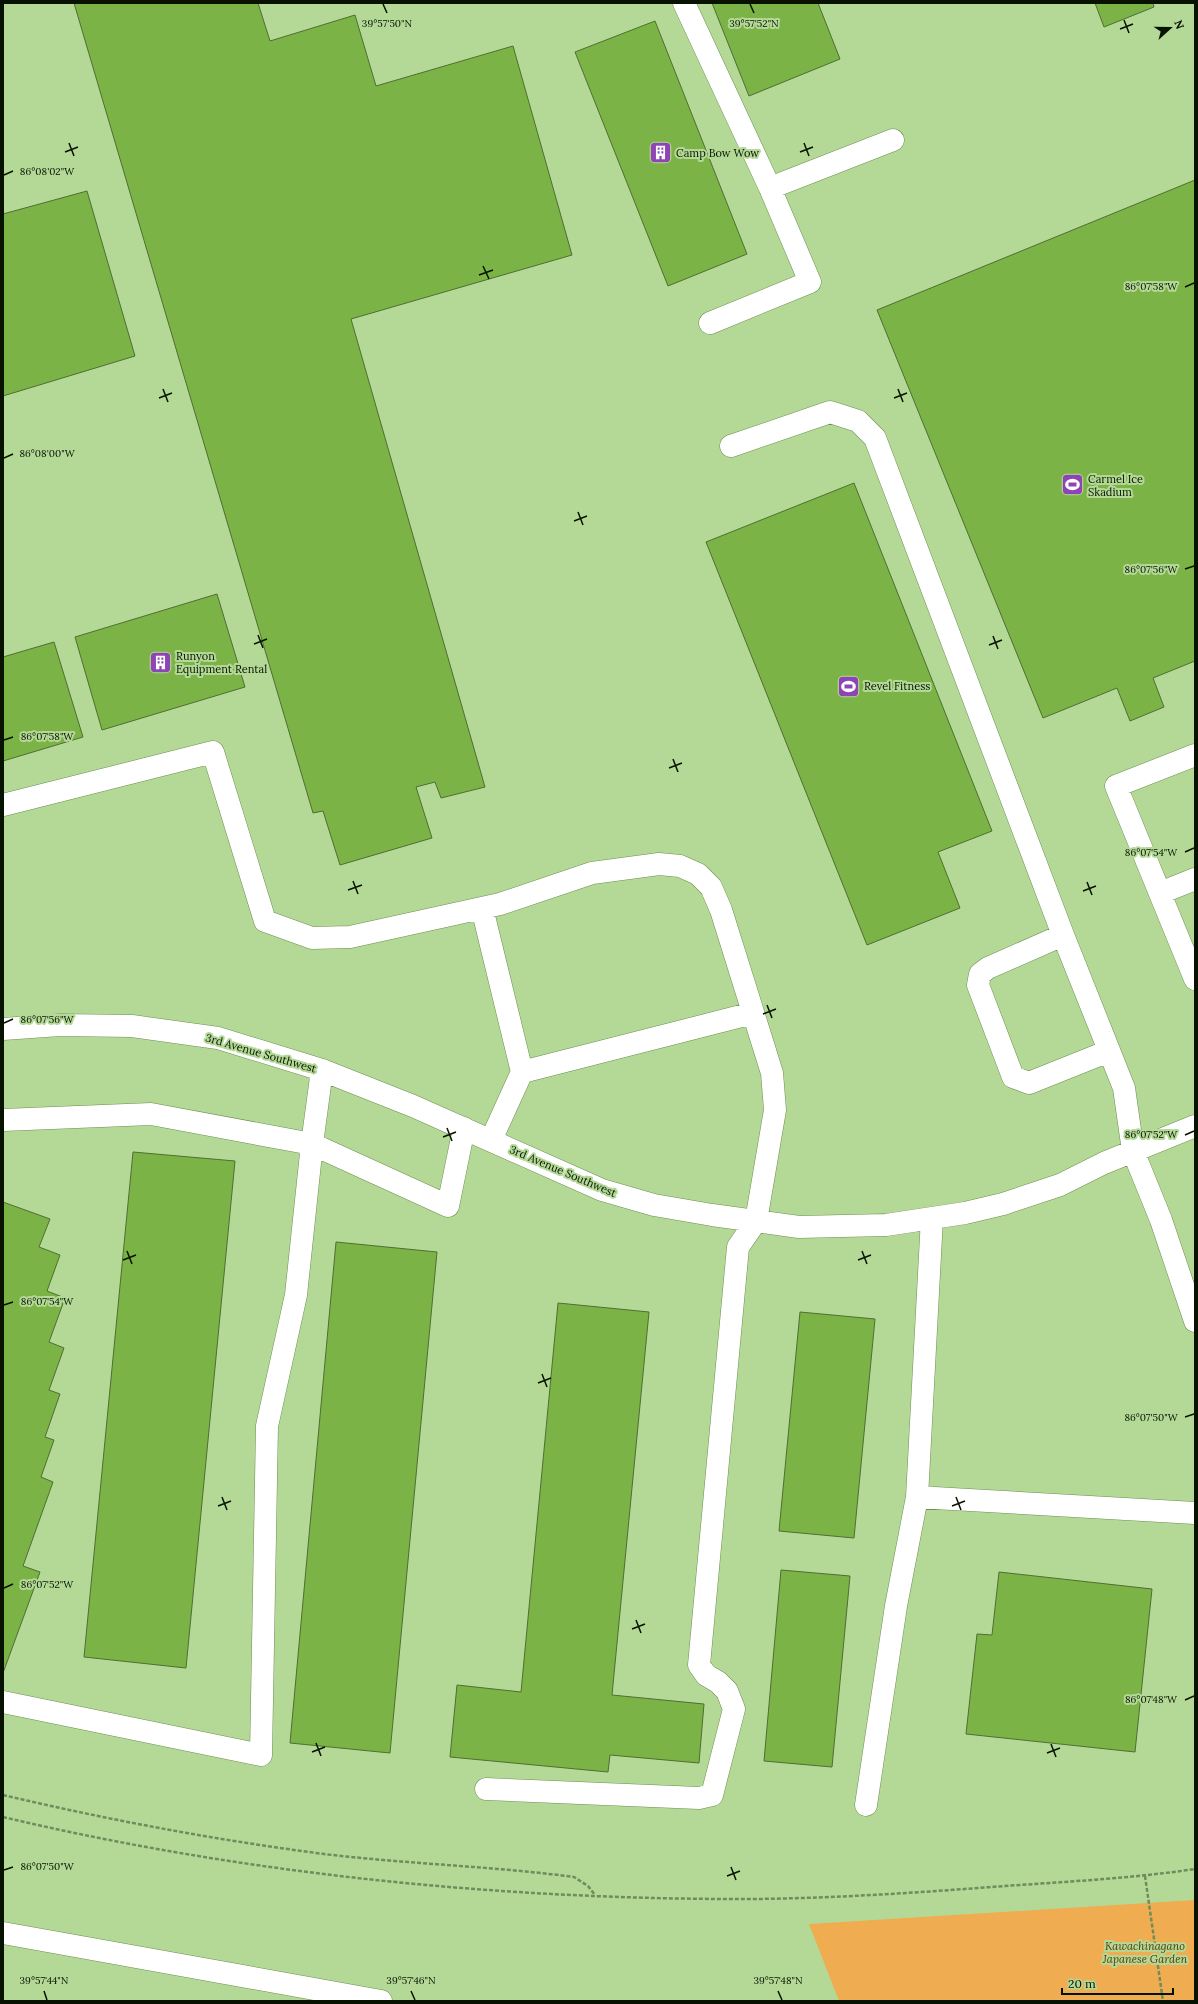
<svg xmlns="http://www.w3.org/2000/svg" width="1198" height="2004" font-family="Lora,serif">
	<style>
		.green { fill: #efac51 }
		.building { fill: #7bb346; stroke: #4e6f31 }
		.lines { fill: none; stroke-linecap: round; stroke-linejoin: round }
		.minor-casing { stroke: #6d8f50; stroke-width: 23 }
		.path { stroke: #708b5c; stroke-width: 2.5; stroke-dasharray: 4 2; stroke-linecap: butt }
		.minor { stroke: #fff; stroke-width: 22 }
		.ticks { fill: none; stroke: #071300; stroke-width: 1.5 }
		.labels { text-anchor: middle; dominant-baseline: central; stroke-width: 4; stroke-linejoin: round; paint-order: stroke }
		.poi-label { font-size: 11px; fill: #071300; stroke: #b4d997; text-anchor: start }
		.street-label { font-size: 11px; fill: #071300; stroke: #b4d997 }
		.park-label { font-size: 11px; font-style: italic; fill: #563708; stroke: #b4d997 }
		.ticks-label { font-size: 10px; text-anchor: middle; fill: #071300; stroke: #b4d997; stroke-width: 4; stroke-linejoin: round; paint-order: stroke }
	</style>
	<rect width="100%" height="100%" fill="#b4d997"/>
	<path class="green" d="M 1195,1900 L 1195,2001 L 839,2001 L 809,1924 Z"/>
	<path class="building" d="M 74,3 L 258,3 L 270,41 L 355,15 L 376,86 L 513,46 L 572,255 L 351,319 L 485,787 L 441,798 L 435,782 L 416,787 L 432,838 L 340,865 L 323,811 L 313,813 Z
		M 712,3 L 818,3 L 840,59 L 749,96 Z
		M 1095,3 L 1153,3 L 1154,7 L 1104,27 Z
		M 655,21 L 747,254 L 668,286 L 575,52 Z
		M 1195,180 L 1195,661 L 1153,678 L 1164,707 L 1130,721 L 1117,688 L 1043,718 L 877,310 Z
		M 87,191 L 135,356 L 3,396 L 3,214 Z
		M 854,483 L 992,831 L 938,852 L 960,908 L 867,945 L 706,542 Z
		M 217,594 L 245,687 L 102,730 L 75,637 Z
		M 54,642 L 83,737 L 3,761 L 3,657 Z
		M 133,1152 L 235,1161 L 186,1668 L 84,1657 Z
		M 3,1202 L 50,1219 L 39,1247 L 60,1255 L 47,1291 L 65,1298 L 49,1342 L 64,1348 L 49,1390 L 60,1394 L 45,1437 L 54,1440 L 41,1477 L 53,1482 L 23,1566 L 40,1572 L 3,1673 Z
		M 336,1242 L 437,1252 L 390,1753 L 290,1743 Z
		M 558,1303 L 649,1312 L 612,1695 L 704,1704 L 699,1763 L 610,1755 L 608,1772 L 450,1757 L 457,1685 L 521,1692 Z
		M 800,1312 L 875,1319 L 854,1538 L 779,1531 Z
		M 781,1570 L 850,1576 L 832,1767 L 764,1761 Z
		M 999,1572 L 1152,1589 L 1135,1752 L 966,1734 L 977,1634 L 992,1635 Z"/>
	<g class="lines">
		<defs>
			<path id="minor" d="M 684,3 L 770,188 L 893,140
				M 710,323 L 810,282 L 770,188
				M 731,446 L 830,412 L 858,421 L 875,438 L 1063,935 L 1124,1088 L 1133,1151 L 1161,1220 L 1195,1321
				M 1195,755 L 1116,786 L 1195,979
				M 3,805 L 213,752 L 265,921 L 312,938 L 350,937 L 500,904 L 592,873 L 659,864 L 680,866 L 698,874 L 711,887 L 721,910 L 772,1073 L 775,1110 L 756,1221 L 738,1247 L 699,1665 L 706,1675 L 718,1682 L 727,1691 L 734,1709 L 712,1795 L 699,1798 L 486,1789
				M 1160,893 L 1195,879
				M 482,908 L 522,1072 L 753,1013
				M 1063,935 L 988,968 L 980,974 L 978,985 L 1013,1077 L 1029,1083 L 1109,1051
				M 3,1029 L 60,1025 L 132,1026 L 218,1038 L 322,1070 L 413,1106 L 602,1190 L 654,1205 L 712,1215 L 799,1227 L 886,1225 L 965,1213 L 1003,1204 L 1060,1185 L 1104,1163 L 1195,1126
				M 3,1120 L 151,1114 L 312,1144 L 448,1206 L 464,1128
				M 491,1140 L 522,1072
				M 932,1218 L 917,1497 L 1195,1513
				M 3,1702 L 261,1755 L 267,1426 L 296,1295 L 312,1144 L 322,1070
				M 866,1805 L 896,1606 L 917,1497
				M 3,1933 L 381,2001"/>
		</defs>
		<use href="#minor" class="minor-casing"/>
		<path class="path" d="M 3,1795 C 109,1820 216,1840 324,1854 C 407,1864 491,1866 574,1877 L 588,1886 L 595,1895
			M 3,1817 C 248,1875 504,1900 756,1899 C 835,1898 913,1893 991,1887 C 1059,1882 1127,1879 1195,1869
			M 1145,1876 L 1163,2001"/>
		<use href="#minor" class="minor"/>
	</g>
	<path class="ticks" d="M 383,4 L 387,13M 750,4 L 754,13M 1124,20 L 1129,33M 1120,29 L 1133,24M 69,143 L 74,156M 804,143 L 809,156M 65,152 L 78,147M 800,152 L 813,147M 4,175 L 13,171M 483,266 L 489,279M 479,275 L 493,270M 1185,287 L 1194,283M 163,389 L 168,402M 898,389 L 903,402M 159,398 L 172,393M 894,398 L 907,393M 4,458 L 13,454M 578,512 L 583,525M 574,521 L 587,516M 1185,569 L 1194,566M 258,635 L 263,648M 993,636 L 998,649M 254,644 L 267,639M 989,645 L 1002,640M 4,740 L 13,737M 673,759 L 678,772M 669,768 L 682,763M 1185,852 L 1194,848M 353,881 L 358,894M 1087,882 L 1092,895M 348,890 L 362,885M 1083,891 L 1096,886M 767,1005 L 772,1018M 763,1014 L 776,1009M 4,1023 L 13,1019M 447,1128 L 452,1141M 1185,1135 L 1194,1131M 443,1137 L 456,1132M 127,1251 L 132,1264M 862,1251 L 867,1264M 123,1260 L 136,1255M 858,1260 L 871,1255M 4,1305 L 13,1302M 542,1374 L 547,1387M 538,1383 L 551,1378M 1185,1417 L 1194,1414M 222,1497 L 227,1510M 956,1497 L 961,1510M 218,1506 L 231,1501M 952,1506 L 965,1501M 4,1588 L 13,1584M 636,1620 L 641,1633M 632,1629 L 645,1624M 1185,1700 L 1194,1696M 316,1743 L 321,1756M 1051,1744 L 1056,1757M 312,1752 L 325,1747M 1047,1753 L 1060,1748M 731,1867 L 736,1880M 4,1870 L 13,1867M 727,1876 L 740,1871M 44,1991 L 47,2000M 411,1991 L 415,2000M 778,1991 L 782,2000"/>
	<defs>
		<symbol id="building-square" viewBox="-11 -11 22 22"><rect x="-9" y="-9" width="18" height="18" rx="4" fill="#8f44b6" stroke="#b4d997"/><path d="M-4-6H4V6H1V3H-1V6H-4ZM-2.5-4.3h1.7v1.8h-1.7ZM.8-4.3h1.7v1.8H.8ZM-2.5-1h1.7V.8h-1.7ZM.8-1h1.7V.8H.8Z" fill="#fff"/></symbol>
		<symbol id="stadium-square" viewBox="-11 -11 22 22"><rect x="-9" y="-9" width="18" height="18" rx="4" fill="#8f44b6" stroke="#b4d997"/><path d="M0-5a6.5 5 0 1 0 0 10a6.5 5 0 1 0 0-10ZM-3.5-1.8h7v3.6h-7Z" fill="#fff"/></symbol>
	</defs>
	<g fill-rule="evenodd">
		<use href="#building-square" x="648" y="140" width="25" height="25"/>
		<use href="#stadium-square" x="1060" y="472" width="25" height="25"/>
		<use href="#building-square" x="148" y="650" width="25" height="25"/>
		<use href="#stadium-square" x="836" y="674" width="25" height="25"/>
	</g>
	<g class="labels">
		<g class="poi-label">
			<text x="676" y="153">Camp Bow Wow</text>
			<text x="1088" y="479">Carmel Ice<tspan x="1088" dy="13">Skadium</tspan></text>
			<text x="176" y="656">Runyon<tspan x="176" dy="13">Equipment Rental</tspan></text>
			<text x="864" y="686">Revel Fitness</text>
		</g>
		<g class="street-label">
			<text transform="translate(261 1053) rotate(16)">3rd Avenue Southwest</text>
			<text transform="translate(563 1171) rotate(23)">3rd Avenue Southwest</text>
		</g>
		<g class="park-label">
			<text x="1145" y="1946">Kawachinagano<tspan x="1145" dy="13">Japanese Garden</tspan></text>
		</g>
	</g>
	<g class="ticks-label">
		<text x="387" y="27">39°57'50"N</text>
		<text x="754" y="27">39°57'52"N</text>
		<text x="47" y="175">86°08'02"W</text>
		<text x="1151" y="290">86°07'58"W</text>
		<text x="47" y="457">86°08'00"W</text>
		<text x="1151" y="573">86°07'56"W</text>
		<text x="47" y="740">86°07'58"W</text>
		<text x="1151" y="856">86°07'54"W</text>
		<text x="47" y="1023">86°07'56"W</text>
		<text x="1151" y="1138">86°07'52"W</text>
		<text x="47" y="1305">86°07'54"W</text>
		<text x="1151" y="1421">86°07'50"W</text>
		<text x="47" y="1588">86°07'52"W</text>
		<text x="1151" y="1703">86°07'48"W</text>
		<text x="47" y="1870">86°07'50"W</text>
		<text x="44" y="1984">39°57'44"N</text>
		<text x="411" y="1984">39°57'46"N</text>
		<text x="778" y="1984">39°57'48"N</text>
	</g>
	<rect width="1198" height="2004" fill="none" stroke="#071300" stroke-width="8"/>
	<g transform="translate(1170 28) rotate(69)" stroke="#b4d997" stroke-width="3" paint-order="stroke">
	<path d="M0-3L7 15L0 10L-7 15Z" fill="#071300"/>
	<text y="-6" font-size="11" font-weight="bold" text-anchor="middle" fill="#071300">N</text>
	</g>
	<path d="M1062 1988v6h111v-6" fill="none" stroke="#071300" stroke-width="2"/>
	<text x="1068" y="1988" font-size="12" fill="#071300" stroke="#b4d997" stroke-width="3" paint-order="stroke">20 m</text>
</svg>
